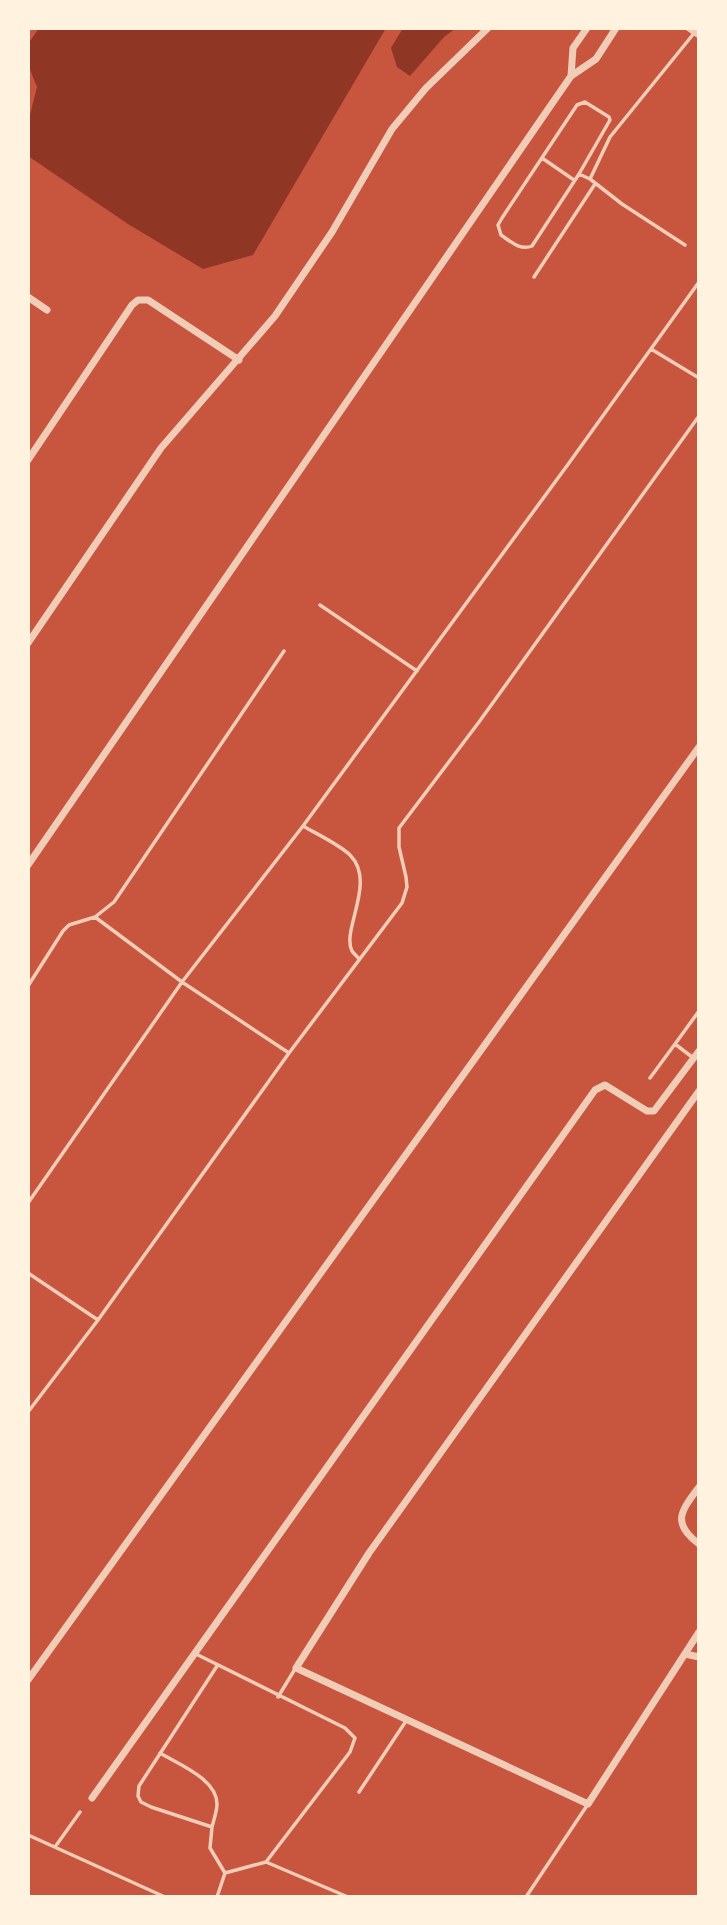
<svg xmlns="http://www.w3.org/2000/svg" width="727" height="1925" font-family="'Open Sans',sans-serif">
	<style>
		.water { fill: #8f3625 }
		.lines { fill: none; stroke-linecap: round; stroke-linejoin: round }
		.service { stroke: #f1ccb7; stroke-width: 3.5 }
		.minor { stroke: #f1ccb7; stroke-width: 7 }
	</style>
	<rect width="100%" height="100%" fill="#c8553d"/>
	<path class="water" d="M 39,28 L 386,28 L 253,255 L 203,269 L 128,224 L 28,156 L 28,123 L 37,87 L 28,65 L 28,44 Z
		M 403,28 L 456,28 L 444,37 L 410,76 L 397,67 L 391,48 Z"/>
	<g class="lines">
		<path class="service" d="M 542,158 L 574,180
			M 579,174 L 610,120 L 609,117 L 585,102 L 577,105 L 502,218 L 498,225 L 501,235 C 510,241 520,251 532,246 L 579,174 L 590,179
			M 685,245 L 622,204 L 590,179 L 610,137 L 695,32
			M 534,277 L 595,184
			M 651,349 L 699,378
			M 320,605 L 417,671
			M 284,651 L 114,902 L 95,917 L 182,982 L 289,1053
			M 303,826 C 317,834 340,845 350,855 C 377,882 341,930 352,951 C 354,954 357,956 359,959
			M 28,986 L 63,931 L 69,925 L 95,917
			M 675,1044 L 699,1011
			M 650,1078 L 675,1044 L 692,1057
			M 28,1203 L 182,982 L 303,826 L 569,463 L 699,282
			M 28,1273 L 98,1320
			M 28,1412 L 98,1320 L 289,1053 L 402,903 L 407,887 L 406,877 L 399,847 L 399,828 L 479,722 L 699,416
			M 196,1654 L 345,1728 L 355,1738 L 350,1752 L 266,1862
			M 217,1666 L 139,1786 L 138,1796 L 141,1802 L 151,1807 L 212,1827 L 210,1848 L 225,1873 L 217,1897
			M 278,1697 L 295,1669
			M 160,1753 C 178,1764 217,1779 217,1804 C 217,1811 214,1819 212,1827
			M 359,1792 L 406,1721
			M 28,1835 L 165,1897
			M 55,1847 L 80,1812
			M 225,1873 L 266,1862 L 348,1897
			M 526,1897 L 588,1804"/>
		<path class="minor" d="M 689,28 L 699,35
			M 571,76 L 573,48 L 587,28
			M 28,297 L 47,310
			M 28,460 L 132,305 L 138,300 L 148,300 L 239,360
			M 28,643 L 161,448 L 275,316 L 332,232 L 392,129 L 426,88 L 488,28
			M 28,865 L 571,76 L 596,59 L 616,28
			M 699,1091 L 369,1553 L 296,1668 L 588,1804 L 699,1632
			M 699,1487 C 681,1511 671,1523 699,1544
			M 685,1654 L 699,1657
			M 28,1680 L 699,747
			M 92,1798 L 595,1090 L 605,1085 L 647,1111 L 654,1111 L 699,1051"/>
	</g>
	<rect width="727" height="1925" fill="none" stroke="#fff3e0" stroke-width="60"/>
</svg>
